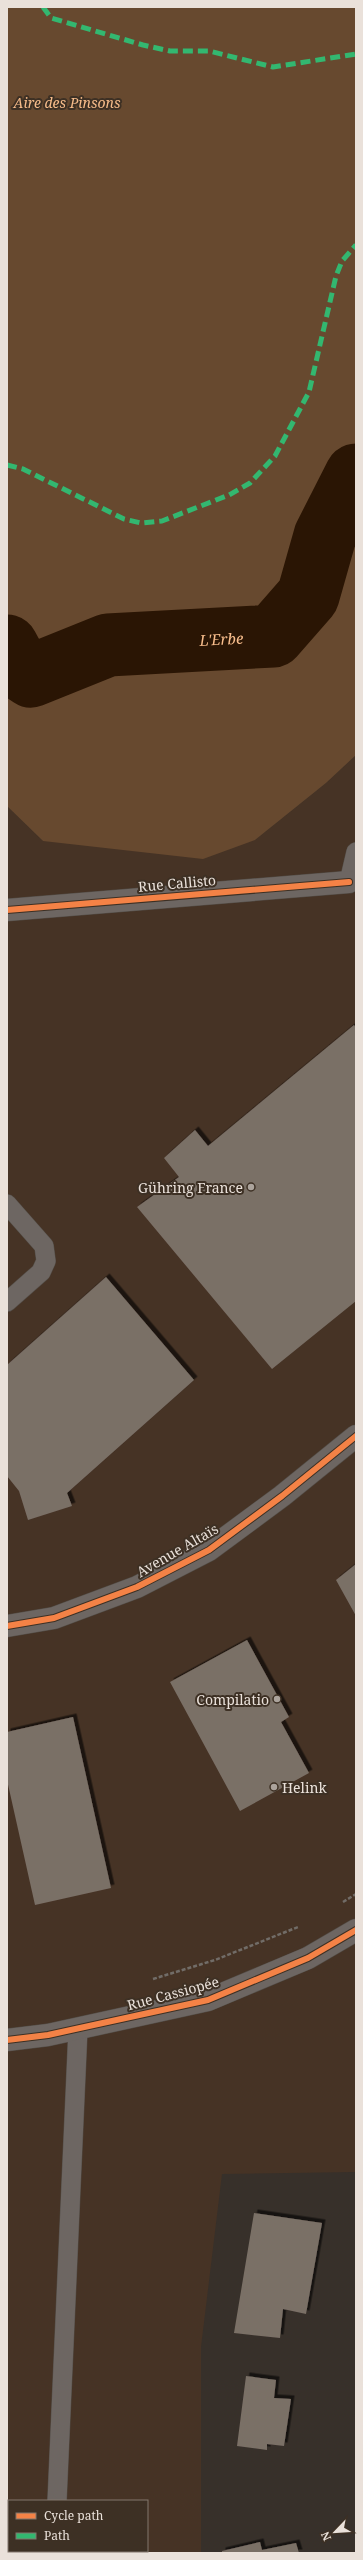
<svg xmlns="http://www.w3.org/2000/svg" width="363" height="2560" font-family="'Noto Serif',serif">
	<style>
		.built { fill: #463325; fill-rule: evenodd }
		.green { fill: #67492f }
		.lines { fill: none; stroke-linecap: round; stroke-linejoin: round }
		.river { stroke: #2a1504; stroke-width: 63 }
		.building { fill: #7a6f66; filter: url(#shadow) }
		.service-casing { stroke: #534d47; stroke-width: 20 }
		.minor-casing { stroke: #534d47; stroke-width: 23 }
		.tertiary-casing { stroke: #534d47; stroke-width: 23 }
		.path { stroke: #716c67; stroke-width: 2.5; stroke-dasharray: 4 2; stroke-linecap: butt }
		.service { stroke: #6d6662; stroke-width: 19 }
		.minor { stroke: #6d6662; stroke-width: 22 }
		.tertiary { stroke: #6d6662; stroke-width: 22 }
		.quiet { stroke: #33b770; stroke-width: 5; stroke-dasharray: 10 5; stroke-linecap: butt }
		.cycleway-casing { stroke: #3d3024; stroke-width: 8 }
		.cycleway { stroke: #f48246; stroke-width: 6 }
		.poi-dot { fill: #aba39c; stroke: #3d3024; stroke-width: 1.5 }
		.labels { text-anchor: middle; dominant-baseline: central; stroke-width: 4; stroke-linejoin: round; paint-order: stroke }
		.park-label { font-size: 14px; font-style: italic; fill: #f7bc8a; stroke: #3d3024 }
		.street-label { font-size: 14px; fill: #eae1da; stroke: #3d3024 }
		.poi-label { font-size: 14px; fill: #eae1da; stroke: #3d3024; text-anchor: end }
		.water-label { font-size: 15px; font-style: italic; fill: #f9be8d; stroke: #3d3024 }
	</style>
	<defs>
		<filter id="shadow"><feDropShadow dx="3.5" dy="-3.5" stdDeviation="0" flood-color="#0009"/></filter>
	</defs>
	<rect width="100%" height="100%" fill="#37302a"/>
	<path class="built" d="M 356,755 L 356,2172 L 222,2174 L 201,2347 L 201,2553 L 7,2553 L 7,806 L 43,841 L 255,840 L 326,783 ZM 9,2501 L 147,2501 L 147,2551 L 9,2551 Z"/>
	<path class="green" d="M 7,7 L 356,7 L 356,755 L 326,783 L 255,840 L 203,859 L 43,841 L 7,806 Z"/>
	<g class="lines">
		<path class="river" id="s1" d="M 7,646 L 19,668 L 31,676 L 108,645 L 273,636 L 308,596 L 325,536 L 356,475"/>
	</g>
	<path class="building" d="M 354,1025 L 356,1028 L 356,1301 L 272,1369 L 137,1207 L 179,1177 L 164,1158 L 195,1130 L 208,1146 Z
		M 106,1277 L 194,1380 L 67,1493 L 72,1506 L 28,1520 L 19,1491 L 7,1476 L 7,1365 Z
		M 356,1564 L 356,1616 L 336,1580 Z
		M 247,1640 L 289,1717 L 281,1722 L 309,1773 L 240,1811 L 170,1682 Z
		M 73,1717 L 111,1888 L 35,1905 L 7,1780 L 7,1732 Z
		M 254,2213 L 322,2223 L 306,2314 L 283,2309 L 280,2338 L 234,2333 Z
		M 246,2376 L 276,2380 L 274,2398 L 291,2399 L 284,2446 L 267,2444 L 267,2450 L 237,2446 Z
		M 260,2542 L 262,2550 L 296,2543 L 299,2553 L 222,2553 L 222,2551 Z"/>
	<g class="lines">
		<defs>
			<path id="service" d="M 349,882 L 356,852
				M 7,1204 L 44,1246 L 46,1261 L 41,1272 L 7,1302
				M 57,2501 L 78,2029
				M 55,2553 L 55,2551"/>
			<path id="minor" d="M 7,910 L 349,882
				M 7,2040 L 48,2035 L 208,2000 L 308,1958 L 356,1930"/>
			<path id="tertiary" d="M 7,1626 L 54,1618 L 137,1587 L 209,1550 L 282,1496 L 356,1436"/>
		</defs>
		<use href="#service" class="service-casing"/>
		<use href="#minor" class="minor-casing"/>
		<use href="#tertiary" class="tertiary-casing"/>
		<path class="path" d="M 343,1902 L 356,1894
			M 153,1979 L 215,1960 L 298,1927"/>
		<use href="#service" class="service"/>
		<use href="#minor" class="minor"/>
		<use href="#tertiary" class="tertiary"/>
		<path class="quiet" d="M 43,7 L 51,18 L 143,45 L 170,51 L 209,51 L 273,67 L 356,54
			M 7,465 L 23,469 L 124,519 L 141,523 L 162,521 L 229,495 L 250,483 L 275,456 L 309,392 L 336,276 L 342,261 L 356,245"/>
		<defs>
			<path id="cycleway" d="M 7,910 L 349,882
				M 7,1626 L 54,1618 L 137,1587 L 209,1550 L 282,1496 L 356,1436
				M 7,2040 L 48,2035 L 208,2000 L 308,1958 L 356,1930"/>
		</defs>
		<use href="#cycleway" class="cycleway-casing"/>
		<use href="#cycleway" class="cycleway"/>
	</g>
	<g class="poi-dot">
		<circle cx="251" cy="1187" r="4"/>
		<circle cx="277" cy="1699" r="4"/>
		<circle cx="274" cy="1787" r="4"/>
	</g>
	<g class="labels">
		<g class="park-label">
			<text x="67" y="102">Aire des Pinsons</text>
		</g>
		<g class="street-label">
			<text transform="translate(177 883) rotate(-5)">Rue Callisto</text>
			<text transform="translate(177 1550) rotate(-30)">Avenue Altaïs</text>
			<text transform="translate(173 1993) rotate(-15)">Rue Cassiopée</text>
		</g>
		<g class="poi-label">
			<text x="243" y="1187">Gühring France</text>
			<text x="269" y="1699">Compilatio</text>
			<text x="282" y="1787" text-anchor="start">Helink</text>
		</g>
		<g class="water-label">
			<text stroke="none"><textPath href="#s1" startOffset="236">L'Erbe</textPath></text>
		</g>
	</g>
	<rect width="363" height="2560" fill="none" stroke="#eae1da" stroke-width="16"/>
	<rect x="8" y="2500" width="140" height="52" fill="#3d3024" stroke="#82776d"/>
	<rect x="16" y="2513" width="20" height="6" fill="#f48246" stroke="#82776d"/>
	<text x="44" y="2520" font-size="12" fill="#eae1da">Cycle path</text>
	<rect x="16" y="2533" width="20" height="6" fill="#33b770" stroke="#82776d"/>
	<text x="44" y="2540" font-size="12" fill="#eae1da">Path</text>
	<g transform="translate(335 2532) rotate(245)" stroke="#3d3024" stroke-width="3" paint-order="stroke">
	<path d="M0-3L7 15L0 10L-7 15Z" fill="#eae1da"/>
	<text y="-6" font-size="11" font-weight="bold" text-anchor="middle" fill="#eae1da">N</text>
	</g>
</svg>
